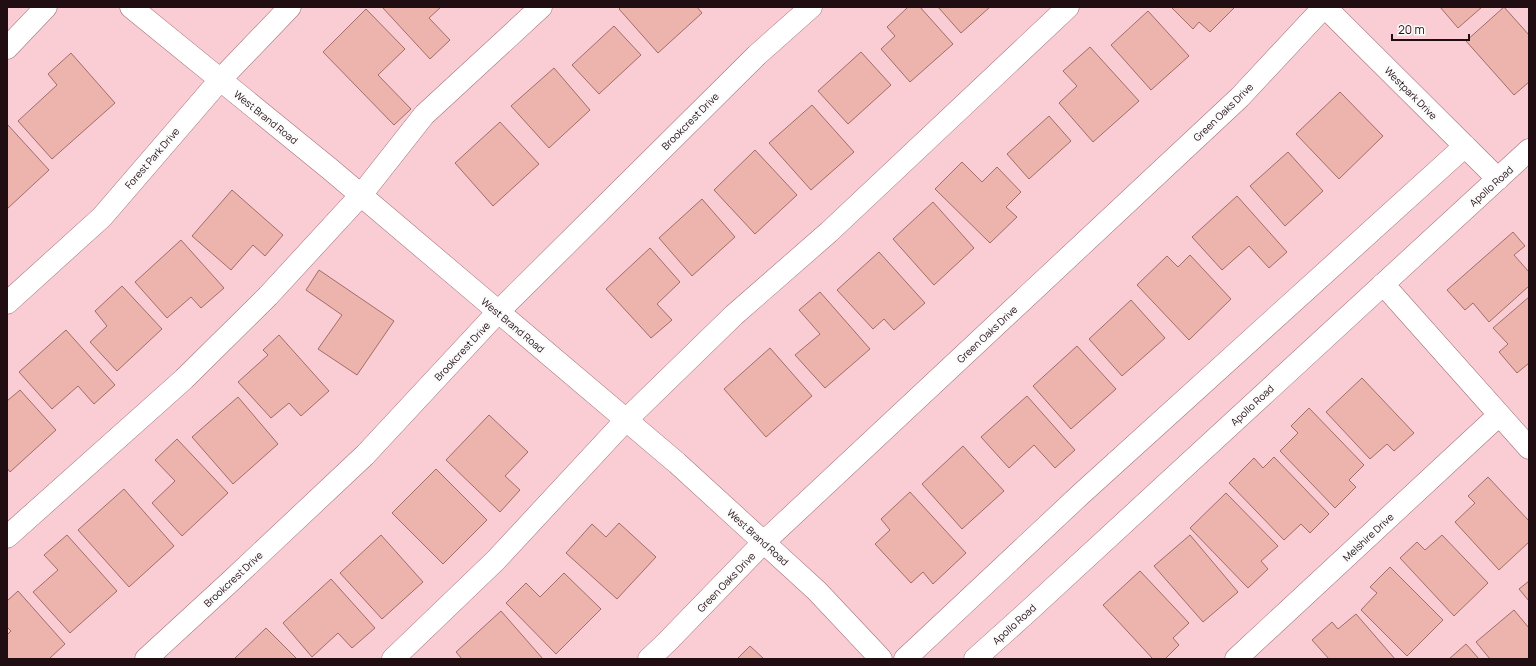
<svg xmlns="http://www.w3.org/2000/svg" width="1536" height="666" font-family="Manrope,sans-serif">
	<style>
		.building { fill: #edb4ad; stroke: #a06d67 }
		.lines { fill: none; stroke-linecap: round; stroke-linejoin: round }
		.minor-casing { stroke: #a4707a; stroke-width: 23 }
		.minor { stroke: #fff; stroke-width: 22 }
		.labels { text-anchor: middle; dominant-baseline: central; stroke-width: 4; stroke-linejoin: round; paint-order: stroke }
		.street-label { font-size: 10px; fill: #210e12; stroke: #fbfbfb }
	</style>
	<rect width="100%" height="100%" fill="#faccd4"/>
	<path class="building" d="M 382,7 L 441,7 L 429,18 L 450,40 L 430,59 Z
		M 621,7 L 697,7 L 702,13 L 658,53 L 619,9 Z
		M 908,7 L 920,7 L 953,44 L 910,82 L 881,49 L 895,36 L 887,27 Z
		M 938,7 L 990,7 L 961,33 Z
		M 1171,7 L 1235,7 L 1210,32 L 1199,22 L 1193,29 Z
		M 1440,7 L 1482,7 L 1458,28 Z
		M 1504,7 L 1529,35 L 1529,82 L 1514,95 L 1466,41 Z
		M 366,9 L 405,49 L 378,75 L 411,109 L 394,125 L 323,52 Z
		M 1148,11 L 1189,56 L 1151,90 L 1111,45 Z
		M 614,26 L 641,55 L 599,94 L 572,65 Z
		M 1090,47 L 1139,101 L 1093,142 L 1059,103 L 1077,86 L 1063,71 Z
		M 861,52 L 891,85 L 848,124 L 818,91 Z
		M 71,53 L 115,103 L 52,159 L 18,121 L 57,85 L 48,74 Z
		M 554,68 L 590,110 L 549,148 L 511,106 Z
		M 1340,92 L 1383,136 L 1339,179 L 1296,134 Z
		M 812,105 L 854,152 L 811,190 L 769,143 Z
		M 1049,116 L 1071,141 L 1029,179 L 1007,154 Z
		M 500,122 L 539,164 L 493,206 L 455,163 Z
		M 7,124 L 49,170 L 7,209 Z
		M 755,150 L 797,195 L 755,234 L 714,190 Z
		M 1288,152 L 1323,191 L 1285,226 L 1250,186 Z
		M 962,162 L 982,182 L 997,167 L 1021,192 L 1006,207 L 1017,217 L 990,243 L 935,189 Z
		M 232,190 L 283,235 L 265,256 L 253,245 L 231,270 L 192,236 Z
		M 1237,196 L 1287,252 L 1269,268 L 1249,246 L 1222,270 L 1192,237 Z
		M 702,199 L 735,237 L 692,276 L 659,238 Z
		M 933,202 L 974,248 L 934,285 L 893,239 Z
		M 1513,232 L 1525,246 L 1514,255 L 1529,272 L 1529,286 L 1489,322 L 1473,303 L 1465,310 L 1447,290 Z
		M 181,240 L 224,288 L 201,308 L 191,297 L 167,318 L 135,282 Z
		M 650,248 L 680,282 L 657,304 L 672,320 L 651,338 L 606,289 Z
		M 879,252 L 925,303 L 894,330 L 884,319 L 873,329 L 837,290 Z
		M 1190,255 L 1231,299 L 1189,340 L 1137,285 L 1167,256 L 1178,267 Z
		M 319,270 L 394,321 L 357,375 L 318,349 L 342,315 L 306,290 Z
		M 122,286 L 162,329 L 117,371 L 90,342 L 107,326 L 95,311 Z
		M 820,292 L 870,349 L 825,388 L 795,355 L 820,334 L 799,310 Z
		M 1529,297 L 1529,363 L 1517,373 L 1499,352 L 1508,344 L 1493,328 Z
		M 1131,300 L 1165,338 L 1122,376 L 1089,339 Z
		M 66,330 L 115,385 L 94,404 L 78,386 L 52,409 L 19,372 Z
		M 279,335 L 329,391 L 301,416 L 289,403 L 271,418 L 238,382 L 268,355 L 263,350 Z
		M 1077,346 L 1116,389 L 1071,429 L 1033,386 Z
		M 770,348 L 812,396 L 766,437 L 724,389 Z
		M 1362,378 L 1414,433 L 1394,451 L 1387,444 L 1370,459 L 1326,412 Z
		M 20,390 L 56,430 L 10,472 L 7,468 L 7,401 Z
		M 1027,396 L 1075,450 L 1055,468 L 1034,445 L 1009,468 L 981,437 Z
		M 238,397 L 278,444 L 233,484 L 192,437 Z
		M 1309,408 L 1364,465 L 1349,480 L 1356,487 L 1335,508 L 1280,451 L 1298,433 L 1291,426 Z
		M 489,415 L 528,452 L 505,476 L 520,490 L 500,512 L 446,460 Z
		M 177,439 L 228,493 L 182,536 L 152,503 L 175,481 L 155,460 Z
		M 963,446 L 1004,491 L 962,529 L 922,484 Z
		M 1274,457 L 1329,514 L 1310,533 L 1301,524 L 1284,540 L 1229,483 L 1254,458 L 1263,468 Z
		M 436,469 L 487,520 L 443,564 L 392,513 Z
		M 1488,477 L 1529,521 L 1529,542 L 1499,570 L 1455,522 L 1475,503 L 1468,496 Z
		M 124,489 L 174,546 L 129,587 L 78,530 Z
		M 910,492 L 966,553 L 933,584 L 923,572 L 911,583 L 875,544 L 890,530 L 881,519 Z
		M 1226,493 L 1278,546 L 1261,561 L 1268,569 L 1248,588 L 1190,528 Z
		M 619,523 L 656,557 L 617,599 L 566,553 L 592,524 L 606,537 Z
		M 67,535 L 117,591 L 70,633 L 33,592 L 58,570 L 44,555 Z
		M 381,535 L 423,582 L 382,619 L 340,573 Z
		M 1190,535 L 1238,592 L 1203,622 L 1154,566 Z
		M 1442,535 L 1488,583 L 1454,616 L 1400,558 L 1417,542 L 1425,550 Z
		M 1390,567 L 1443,620 L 1407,656 L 1361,610 L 1377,593 L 1370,587 Z
		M 1140,571 L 1189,623 L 1173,638 L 1179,645 L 1165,659 L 1153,659 L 1103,605 Z
		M 564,573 L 601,609 L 556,654 L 506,603 L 526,583 L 540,597 Z
		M 331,579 L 375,628 L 352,648 L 338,633 L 312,657 L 283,623 Z
		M 1529,581 L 1529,601 L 1519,589 Z
		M 18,591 L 65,644 L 49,659 L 7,659 L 7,635 L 11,631 L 7,627 L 7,601 Z
		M 1514,610 L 1529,628 L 1529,659 L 1490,659 L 1476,642 Z
		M 501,611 L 543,659 L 462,659 L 456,652 Z
		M 1356,614 L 1395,659 L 1329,659 L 1312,640 L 1332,622 L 1338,629 Z
		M 266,628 L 297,659 L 234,659 Z
		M 1466,644 L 1479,659 L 1449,659 Z
		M 750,646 L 764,659 L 737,659 Z"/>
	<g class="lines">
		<defs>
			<path id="minor" d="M 131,7 L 330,169 L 677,463 L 817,591 L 881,659
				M 1325,7 L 1498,179
				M 7,48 L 46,7
				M 1383,284 L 1529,448
				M 7,303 L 102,217 L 220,80 L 290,7
				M 7,537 L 184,379 L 268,296 L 361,195 L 424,115 L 541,7
				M 146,659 L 232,580 L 365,455 L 498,312 L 757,55 L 811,7
				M 393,659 L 496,560 L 625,421 L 734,315 L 829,232 L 1068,7
				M 649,659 L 667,642 L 764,542 L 1240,97 L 1324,7
				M 905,659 L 1081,494 L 1465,146
				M 975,659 L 1024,615 L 1529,150
				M 1236,659 L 1499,415"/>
		</defs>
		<use href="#minor" class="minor-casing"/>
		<use href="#minor" class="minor"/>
	</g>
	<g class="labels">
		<g class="street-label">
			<text transform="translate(1411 93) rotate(45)">Westpark Drive</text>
			<text transform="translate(1223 112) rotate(-44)">Green Oaks Drive</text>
			<text transform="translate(266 117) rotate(39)">West Brand Road</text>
			<text transform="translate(690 121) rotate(-45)">Brookcrest Drive</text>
			<text transform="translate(152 158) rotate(-49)">Forest Park Drive</text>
			<text transform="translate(1491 186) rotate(-42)">Apollo Road</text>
			<text transform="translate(513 325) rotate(40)">West Brand Road</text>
			<text transform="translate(987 334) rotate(-43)">Green Oaks Drive</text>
			<text transform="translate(462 351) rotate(-47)">Brookcrest Drive</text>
			<text transform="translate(1252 405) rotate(-43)">Apollo Road</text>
			<text transform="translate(758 537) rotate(42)">West Brand Road</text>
			<text transform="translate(1368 537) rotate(-43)">Melshire Drive</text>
			<text transform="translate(233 579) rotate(-43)">Brookcrest Drive</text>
			<text transform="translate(726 582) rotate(-46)">Green Oaks Drive</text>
			<text transform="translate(1014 624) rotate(-42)">Apollo Road</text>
		</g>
	</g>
	<rect width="1536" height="666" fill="none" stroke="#210e12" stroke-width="16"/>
	<path d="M1392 34v6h77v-6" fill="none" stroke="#210e12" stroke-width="2"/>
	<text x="1398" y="34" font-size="12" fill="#210e12" stroke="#fbfbfb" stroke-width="3" paint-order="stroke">20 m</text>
</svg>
